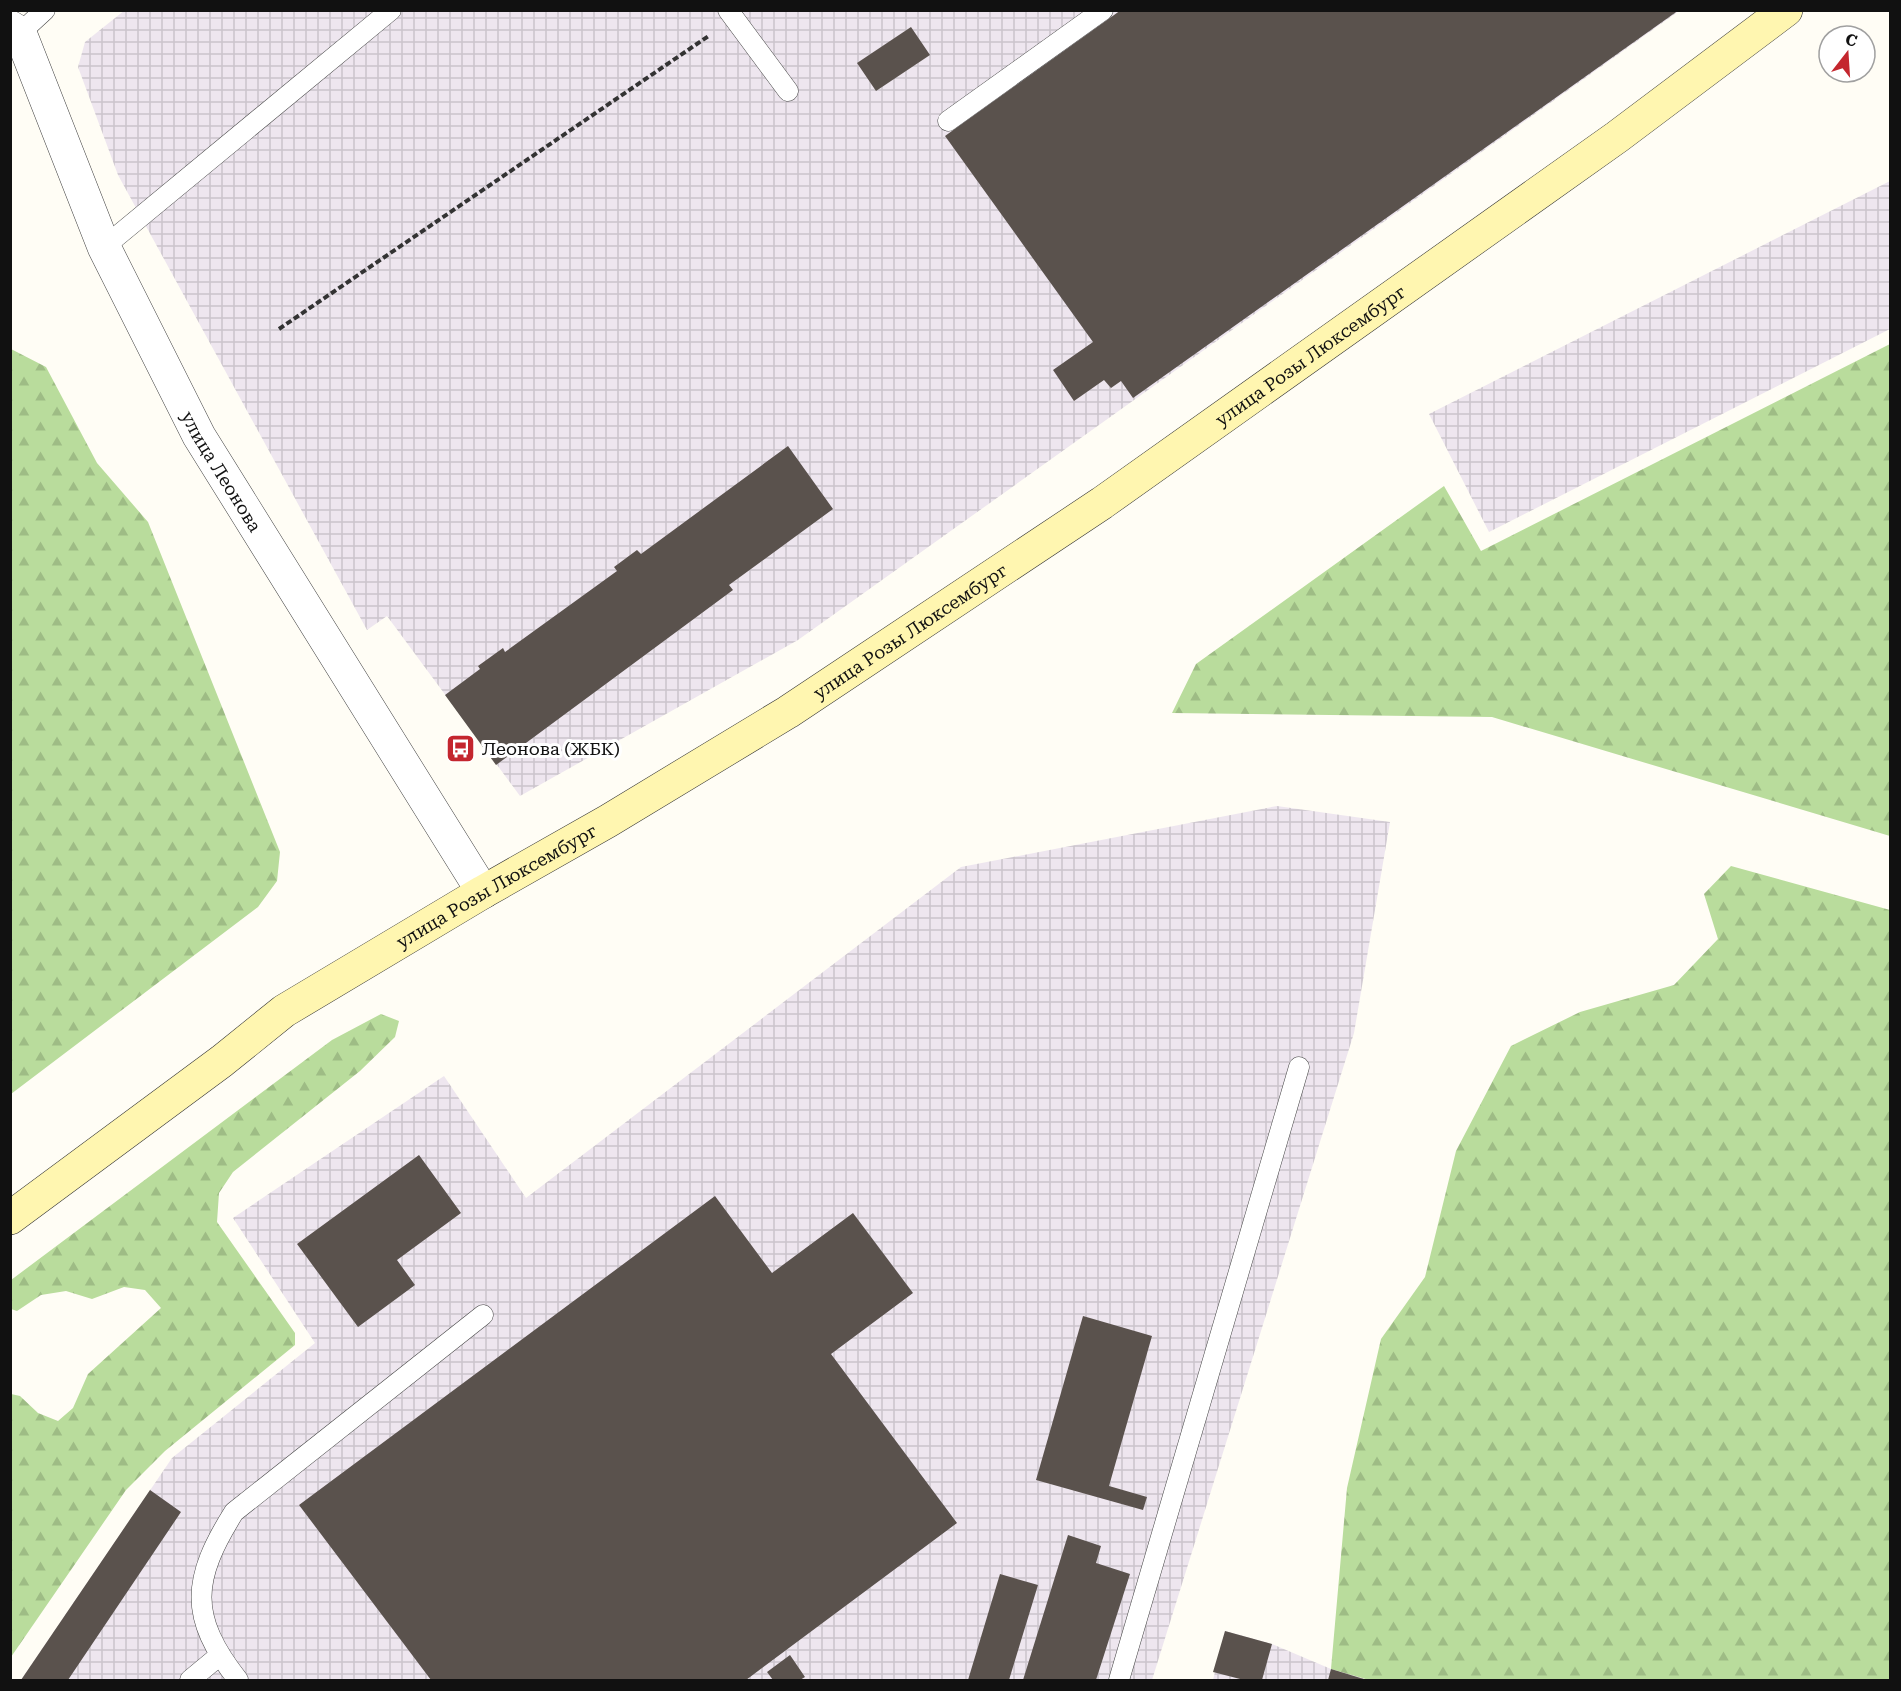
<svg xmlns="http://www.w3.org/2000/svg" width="1901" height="1691" font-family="'Roboto Serif',serif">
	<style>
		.industrial { fill: url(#industrial-grid) }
		.forest { fill: url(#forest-firs) }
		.building { fill: #5a524d }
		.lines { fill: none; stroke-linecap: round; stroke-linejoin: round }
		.lane-casing { stroke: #444; stroke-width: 21 }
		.street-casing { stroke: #444; stroke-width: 34 }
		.secondary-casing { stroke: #333; stroke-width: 34 }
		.path { stroke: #333; stroke-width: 4; stroke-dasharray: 6 3; stroke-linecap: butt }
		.lane { stroke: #fff; stroke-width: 20 }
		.street { stroke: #fff; stroke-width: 33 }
		.secondary { stroke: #fff6b0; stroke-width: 33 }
		.labels { text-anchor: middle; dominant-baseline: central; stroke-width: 6; stroke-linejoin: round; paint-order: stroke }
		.street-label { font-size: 18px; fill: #111; stroke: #fff }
		.poi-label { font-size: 18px; fill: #111; stroke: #fff; text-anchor: start }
	</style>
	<defs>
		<pattern id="industrial-grid" width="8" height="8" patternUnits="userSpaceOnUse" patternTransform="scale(1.5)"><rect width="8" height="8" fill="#eee6ef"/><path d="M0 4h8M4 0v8" fill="none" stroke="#cbc4cc"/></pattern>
		<pattern id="forest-firs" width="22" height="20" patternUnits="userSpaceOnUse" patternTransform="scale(1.5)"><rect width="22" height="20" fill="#b9dc9c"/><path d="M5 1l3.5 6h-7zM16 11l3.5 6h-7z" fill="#9ebc85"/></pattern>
	</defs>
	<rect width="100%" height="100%" fill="#fffdf5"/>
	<path class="industrial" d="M 125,10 L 1679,11 L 798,640 L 520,796 L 387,616 L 367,630 L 118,175 L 78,67 L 85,42 Z
		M 1890,181 L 1890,329 L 1489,532 L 1429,414 Z
		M 1277,806 L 1390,822 L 1354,1033 L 1152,1680 L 21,1680 L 172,1458 L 315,1343 L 233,1218 L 444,1076 L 526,1198 L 961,867 Z
		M 1225,1631 L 1272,1644 L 1331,1669 L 1369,1680 L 1213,1680 Z"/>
	<path class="forest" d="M 1890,344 L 1890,836 L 1492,717 L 1172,713 L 1196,664 L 1444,486 L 1481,551 Z
		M 11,349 L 46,367 L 97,463 L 148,522 L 280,852 L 277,881 L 258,907 L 11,1094 Z
		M 1731,866 L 1890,910 L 1890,1680 L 1369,1680 L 1331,1669 L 1347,1488 L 1381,1339 L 1425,1277 L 1456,1151 L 1511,1046 L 1580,1012 L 1674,985 L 1718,939 L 1704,894 Z
		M 381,1014 L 399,1021 L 395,1037 L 360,1071 L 233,1172 L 219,1193 L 217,1222 L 295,1333 L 295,1345 L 165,1451 L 126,1490 L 11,1657 L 11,1394 L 20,1396 L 38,1413 L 58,1421 L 73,1408 L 88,1374 L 161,1308 L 145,1290 L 124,1287 L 92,1299 L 66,1291 L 41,1295 L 17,1311 L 11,1309 L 11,1280 L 332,1040 Z"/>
	<path class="building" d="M 1121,10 L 1679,10 L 1133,398 L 1121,381 L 1111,388 L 1104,380 L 1074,401 L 1053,370 L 1093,342 L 945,136 Z
		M 911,27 L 930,55 L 876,91 L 857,63 Z
		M 788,446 L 833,509 L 729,585 L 733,590 L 496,765 L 445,695 L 480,669 L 478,666 L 503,648 L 505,652 L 617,571 L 614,567 L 637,550 L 641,554 Z
		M 419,1155 L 461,1213 L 397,1260 L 415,1285 L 358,1327 L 297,1244 Z
		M 715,1196 L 772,1273 L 853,1213 L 913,1293 L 831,1354 L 957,1523 L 746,1680 L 431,1680 L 299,1505 Z
		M 1083,1316 L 1152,1336 L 1109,1486 L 1147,1497 L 1143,1510 L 1036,1480 Z
		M 150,1490 L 181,1512 L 68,1680 L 21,1680 Z
		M 1068,1535 L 1101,1546 L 1096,1563 L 1130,1574 L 1096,1680 L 1023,1680 Z
		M 1000,1574 L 1038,1585 L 1009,1680 L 968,1680 Z
		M 1225,1631 L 1272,1644 L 1262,1680 L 1244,1680 L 1213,1672 Z
		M 790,1655 L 805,1677 L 800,1680 L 773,1680 L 767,1672 Z
		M 1331,1669 L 1367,1680 L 1328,1680 Z"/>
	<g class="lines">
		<defs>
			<path id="lane" d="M 728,10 L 788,91
				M 20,33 L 45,10
				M 948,121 L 1103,10
				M 104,247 L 391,10
				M 190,1680 L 219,1656
				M 238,1680 C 188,1616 192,1579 234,1512 L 483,1315
				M 1119,1680 L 1299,1067"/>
			<g id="street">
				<path id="s1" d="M 10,27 L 20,33 L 104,247 L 199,436 L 483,892"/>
			</g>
			<g id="secondary">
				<path id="s2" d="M 10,1218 L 222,1061 L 284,1011 L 483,892 L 608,821 L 788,712 L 1102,503 L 1617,137 L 1786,10"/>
			</g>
		</defs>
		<use href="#lane" class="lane-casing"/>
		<use href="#street" class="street-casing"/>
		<use href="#secondary" class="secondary-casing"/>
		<path class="path" d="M 279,329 L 710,35"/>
		<use href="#lane" class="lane"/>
		<use href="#street" class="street"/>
		<use href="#secondary" class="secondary"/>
	</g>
	<defs>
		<symbol id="bus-square" viewBox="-11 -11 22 22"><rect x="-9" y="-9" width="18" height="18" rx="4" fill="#c4262e" stroke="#fff"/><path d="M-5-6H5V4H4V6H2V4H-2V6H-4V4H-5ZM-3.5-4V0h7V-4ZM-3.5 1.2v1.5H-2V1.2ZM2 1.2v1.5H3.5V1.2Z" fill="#fff"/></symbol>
	</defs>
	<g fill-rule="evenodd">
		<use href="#bus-square" x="444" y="732" width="33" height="33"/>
	</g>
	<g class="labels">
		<g class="street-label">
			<text stroke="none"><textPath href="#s2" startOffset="1562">улица Розы Люксембург</textPath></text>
			<text stroke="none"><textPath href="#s1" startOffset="495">улица Леонова</textPath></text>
			<text stroke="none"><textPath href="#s2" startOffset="1076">улица Розы Люксембург</textPath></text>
			<text stroke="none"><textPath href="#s2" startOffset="590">улица Розы Люксембург</textPath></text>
		</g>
		<g class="poi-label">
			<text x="482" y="748">Леонова (ЖБК)</text>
		</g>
	</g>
	<rect width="1901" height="1691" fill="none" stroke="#111111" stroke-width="24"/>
	<g transform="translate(1847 54) rotate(17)"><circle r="28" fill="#ffffff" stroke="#a0a0a0" stroke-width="1.5"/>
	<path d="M0-4.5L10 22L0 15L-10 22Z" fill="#c4262e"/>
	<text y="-9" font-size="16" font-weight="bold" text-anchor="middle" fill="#111111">С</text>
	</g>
</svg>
